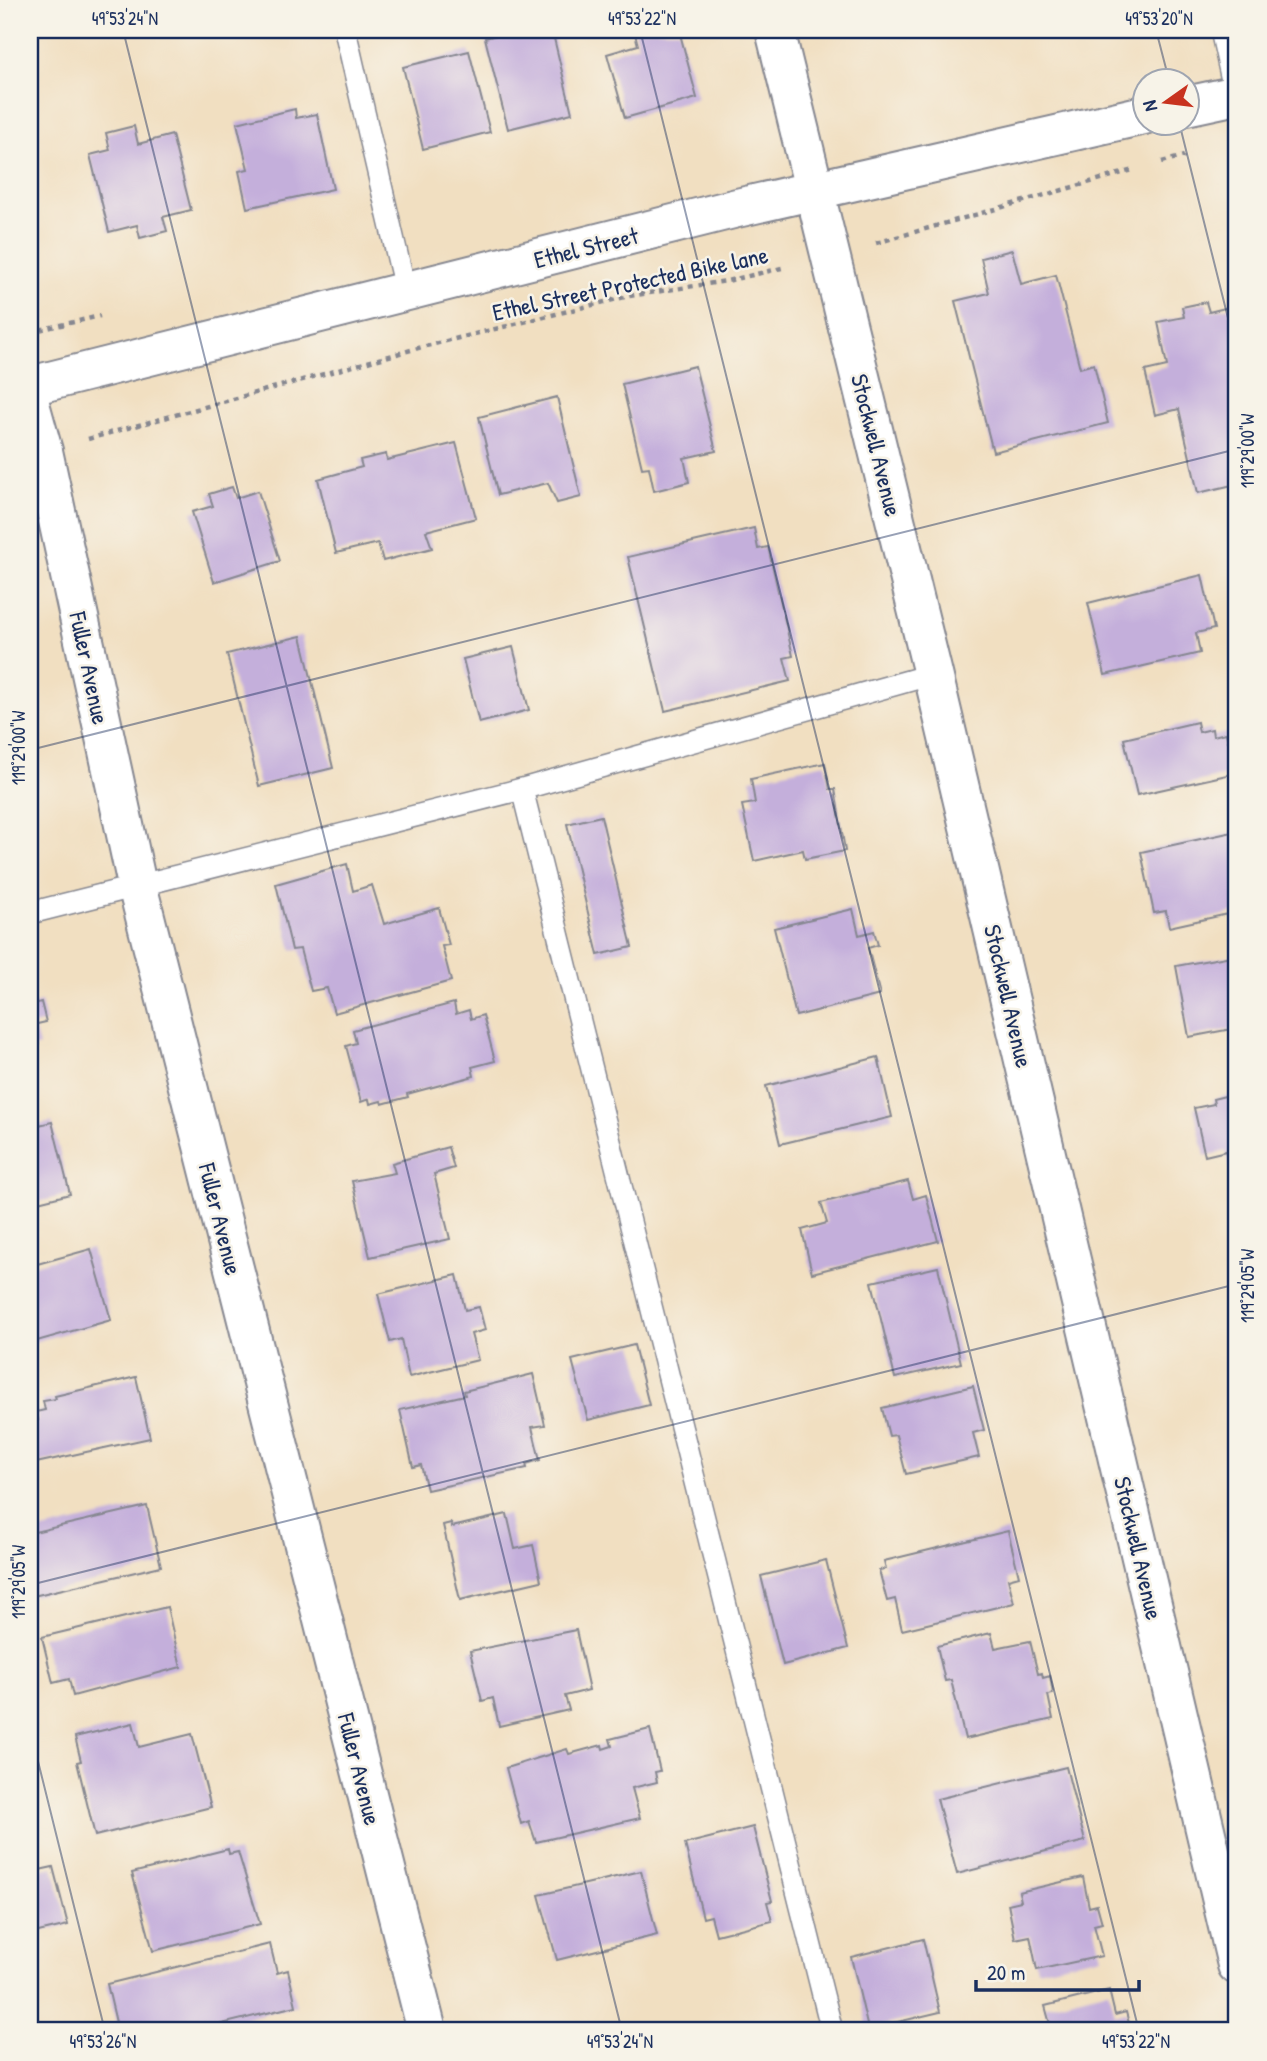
<svg xmlns="http://www.w3.org/2000/svg" width="1267" height="2061" font-family="'Patrick Hand',sans-serif">
	<style>
		.building { fill: #c4afdb }
		.lines { fill: none; stroke-linecap: round; stroke-linejoin: round }
		.service-casing { stroke: #868790; stroke-width: 24 }
		.minor-casing { stroke: #868790; stroke-width: 42 }
		.path { stroke: #868790; stroke-width: 4.5; stroke-dasharray: 5 5; stroke-linecap: butt }
		.service { stroke: #fff; stroke-width: 21 }
		.minor { stroke: #fff; stroke-width: 38 }
		.ticks { fill: none; stroke: #1b2f5e; stroke-width: 2; stroke-opacity: 0.45 }
		.labels { text-anchor: middle; dominant-baseline: central; stroke-width: 5; stroke-linejoin: round; paint-order: stroke }
		.street-label { font-size: 24px; fill: #1b2f5e; stroke: #f7f3e8 }
		.neatline { fill: none; stroke: #1b2f5e; stroke-width: 2.5 }
		.ticks-label { font-size: 18px; text-anchor: middle; fill: #1b2f5e }
	</style>
	<rect width="100%" height="100%" fill="#f7f3e8"/>
	<filter id="ink" filterUnits="userSpaceOnUse"><feTurbulence type="fractalNoise" baseFrequency=".0143" numOctaves="2"/><feDisplacementMap in="SourceGraphic" scale="14" xChannelSelector="R" yChannelSelector="G"/><feConvolveMatrix kernelMatrix="1 2 1 2 8 2 1 2 1" color-interpolation-filters="sRGB"/></filter>
	<filter id="wash" filterUnits="userSpaceOnUse"><feTurbulence type="fractalNoise" baseFrequency=".00686" numOctaves="4" result="noise"/><feDisplacementMap in="SourceGraphic" scale="28" xChannelSelector="R" yChannelSelector="G"/><feGaussianBlur stdDeviation="1.57" result="paint"/><feColorMatrix in="noise" values="0 0 0 0 0 0 0 0 0 0 0 0 0 0 0 0 0 1.4 0 .05"/><feComposite in="paint" operator="in"/></filter>
	<g filter="url(#wash)">
		<rect width="100%" height="100%" fill="#f1dfc1"/>
		<g id="blocks">
			<path class="building" d="M 516,30 L 552,30 L 572,113 L 508,129 L 485,38 Z
				M 634,30 L 679,30 L 697,98 L 625,118 L 607,54 L 638,45 Z
				M 899,30 L 915,30 L 915,31 L 900,35 Z
				M 469,51 L 490,132 L 423,149 L 403,67 Z
				M 295,109 L 296,118 L 317,114 L 333,189 L 247,208 L 239,171 L 248,169 L 237,123 Z
				M 134,126 L 138,144 L 172,135 L 191,210 L 163,217 L 167,231 L 140,238 L 137,225 L 109,232 L 90,155 L 110,150 L 106,133 Z
				M 1012,250 L 1021,284 L 1056,275 L 1080,368 L 1094,364 L 1108,423 L 993,452 L 955,301 L 989,293 L 981,258 Z
				M 1206,302 L 1209,312 L 1237,305 L 1237,484 L 1198,493 L 1179,409 L 1155,415 L 1145,371 L 1167,366 L 1158,322 L 1184,317 L 1182,307 Z
				M 695,366 L 716,451 L 684,458 L 689,482 L 654,491 L 649,467 L 642,468 L 622,384 Z
				M 557,397 L 581,497 L 557,503 L 548,483 L 498,495 L 479,417 Z
				M 456,443 L 476,518 L 426,531 L 432,548 L 383,561 L 378,543 L 336,553 L 318,479 L 362,467 L 360,460 L 386,454 L 387,460 Z
				M 232,487 L 236,498 L 258,491 L 280,561 L 214,582 L 192,512 L 213,506 L 209,494 Z
				M 754,528 L 758,549 L 768,547 L 793,656 L 784,658 L 790,681 L 665,711 L 628,557 Z
				M 1202,575 L 1214,629 L 1196,633 L 1200,653 L 1105,675 L 1088,603 Z
				M 301,636 L 333,768 L 259,786 L 227,654 Z
				M 513,647 L 529,710 L 479,723 L 463,659 Z
				M 1197,722 L 1199,732 L 1212,729 L 1213,736 L 1226,733 L 1236,773 L 1137,795 L 1124,739 Z
				M 825,763 L 830,789 L 835,789 L 845,851 L 805,859 L 803,850 L 754,861 L 742,805 L 755,803 L 751,779 Z
				M 601,816 L 632,947 L 598,955 L 567,824 Z
				M 1237,831 L 1237,912 L 1169,927 L 1166,911 L 1154,913 L 1141,852 Z
				M 347,864 L 353,891 L 372,885 L 384,924 L 439,908 L 449,945 L 442,946 L 451,981 L 334,1013 L 327,988 L 311,991 L 300,949 L 292,950 L 276,884 Z
				M 853,909 L 859,935 L 874,931 L 878,945 L 868,948 L 880,995 L 796,1016 L 774,928 Z
				M 1237,955 L 1237,1028 L 1189,1037 L 1176,966 Z
				M 41,1002 L 46,1022 L 33,1025 L 39,1046 L 30,1049 L 30,1005 Z
				M 454,1003 L 456,1014 L 469,1010 L 471,1019 L 483,1015 L 495,1061 L 472,1067 L 474,1076 L 407,1094 L 408,1097 L 382,1104 L 381,1101 L 370,1104 L 369,1099 L 361,1102 L 346,1046 L 356,1043 L 353,1030 Z
				M 878,1057 L 892,1117 L 780,1144 L 766,1086 Z
				M 1237,1093 L 1237,1177 L 1232,1178 L 1226,1151 L 1205,1156 L 1194,1108 L 1214,1104 L 1213,1099 Z
				M 52,1122 L 70,1194 L 30,1204 L 30,1127 Z
				M 448,1147 L 454,1168 L 434,1174 L 450,1239 L 370,1257 L 352,1181 L 395,1173 L 392,1163 Z
				M 908,1181 L 913,1199 L 926,1195 L 938,1241 L 812,1273 L 802,1230 L 827,1223 L 821,1203 Z
				M 91,1249 L 111,1320 L 30,1343 L 30,1266 Z
				M 938,1267 L 961,1363 L 895,1378 L 872,1282 Z
				M 457,1275 L 465,1310 L 479,1307 L 485,1330 L 471,1334 L 478,1360 L 409,1377 L 401,1339 L 390,1342 L 378,1294 Z
				M 634,1345 L 649,1405 L 588,1420 L 572,1360 Z
				M 533,1374 L 545,1425 L 532,1427 L 540,1460 L 526,1464 L 527,1468 L 427,1490 L 421,1465 L 413,1467 L 400,1410 L 465,1395 L 464,1391 Z
				M 136,1377 L 150,1438 L 36,1463 L 30,1422 L 38,1420 L 36,1412 L 45,1410 L 43,1401 L 56,1399 L 55,1396 Z
				M 973,1386 L 984,1430 L 973,1433 L 979,1457 L 906,1474 L 896,1435 L 889,1436 L 882,1408 Z
				M 147,1506 L 161,1566 L 33,1596 L 30,1580 L 30,1533 Z
				M 507,1514 L 515,1549 L 533,1545 L 541,1581 L 460,1600 L 443,1525 L 451,1523 L 452,1527 Z
				M 1008,1531 L 1019,1576 L 1008,1579 L 1014,1603 L 902,1630 L 895,1599 L 887,1601 L 879,1570 L 886,1569 L 884,1561 Z
				M 826,1560 L 848,1648 L 783,1665 L 761,1576 Z
				M 167,1607 L 181,1667 L 73,1696 L 69,1679 L 53,1683 L 42,1637 Z
				M 576,1630 L 589,1690 L 565,1696 L 569,1710 L 499,1726 L 493,1698 L 482,1701 L 470,1651 Z
				M 991,1633 L 995,1648 L 1030,1641 L 1038,1674 L 1042,1673 L 1043,1678 L 1050,1676 L 1053,1694 L 1048,1695 L 1053,1719 L 965,1739 L 951,1680 L 945,1681 L 937,1646 Z
				M 133,1723 L 139,1747 L 192,1734 L 211,1807 L 95,1836 L 77,1762 L 81,1761 L 75,1737 Z
				M 650,1729 L 660,1771 L 655,1772 L 657,1782 L 632,1788 L 640,1818 L 536,1842 L 529,1821 L 521,1824 L 506,1768 L 567,1749 L 569,1754 L 602,1745 L 603,1749 L 612,1746 L 610,1739 Z
				M 1066,1767 L 1085,1841 L 957,1874 L 937,1799 Z
				M 753,1827 L 772,1901 L 767,1902 L 772,1921 L 716,1935 L 711,1916 L 703,1918 L 685,1844 Z
				M 228,1849 L 229,1854 L 238,1852 L 260,1924 L 153,1951 L 132,1873 Z
				M 53,1867 L 68,1925 L 30,1934 L 30,1872 Z
				M 641,1871 L 657,1935 L 557,1960 L 539,1895 Z
				M 1083,1877 L 1089,1907 L 1097,1905 L 1102,1923 L 1094,1925 L 1102,1956 L 1037,1970 L 1030,1936 L 1015,1939 L 1008,1904 L 1021,1901 L 1019,1892 Z
				M 923,1939 L 940,2012 L 868,2029 L 851,1957 Z
				M 270,1944 L 277,1973 L 288,1970 L 296,2006 L 193,2031 L 118,2031 L 107,1984 Z
				M 1109,1990 L 1115,2015 L 1126,2012 L 1131,2031 L 1052,2031 L 1045,2006 Z
				M 625,2025 L 626,2031 L 599,2031 L 598,2030 Z"/>
		</g>
	</g>
	<g filter="url(#ink)">
		<use href="#blocks" fill-opacity="0" stroke="#868790" stroke-width="2"/>
		<g class="lines">
			<defs>
				<path id="service" d="M 345,30 L 406,293
					M 1221,30 L 1237,103
					M 522,789 L 832,2031
					M 30,913 L 522,789 L 933,674"/>
				<path id="minor" d="M 775,30 L 933,674 L 1237,1965
					M 1186,106 L 1237,95
					M 30,386 L 737,208 L 1144,115
					M 30,404 L 43,451 L 137,885 L 427,2031"/>
			</defs>
			<use href="#service" class="service-casing"/>
			<use href="#minor" class="minor-casing"/>
			<path class="path" d="M 1162,162 L 1184,156
				M 876,243 L 1133,170
				M 30,332 L 100,316
				M 88,439 L 422,347 L 629,296 L 727,281 L 786,267"/>
			<use href="#service" class="service"/>
			<use href="#minor" class="minor"/>
		</g>
	</g>
	<path class="ticks" d="M 123,30 L 622,2031M 640,30 L 1139,2031M 1156,30 L 1169,80M 1179,122 L 1237,354M 30,750 L 1237,449M 30,1585 L 1237,1284M 30,1729 L 105,2031"/>
	<g class="labels">
		<g class="street-label">
			<text transform="translate(586 247) rotate(-14)">Ethel Street</text>
			<text transform="translate(630 283) rotate(-12)">Ethel Street Protected Bike lane</text>
			<text transform="translate(877 445) rotate(76)">Stockwell Avenue</text>
			<text transform="translate(90 668) rotate(78)">Fuller Avenue</text>
			<text transform="translate(1009 996) rotate(77)">Stockwell Avenue</text>
			<text transform="translate(221 1219) rotate(76)">Fuller Avenue</text>
			<text transform="translate(1139 1548) rotate(77)">Stockwell Avenue</text>
			<text transform="translate(360 1769) rotate(76)">Fuller Avenue</text>
		</g>
	</g>
	<rect width="1267" height="2061" fill="none" stroke="#f7f3e8" stroke-width="77"/>
	<g transform="translate(1166 102) rotate(256)"><circle r="33" fill="#f7f3e8" stroke="#9fa5b1" stroke-width="2"/>
	<path d="M0-5L12 26L0 18L-12 26Z" fill="#c8321e"/>
	<text y="-10" font-size="19" font-weight="bold" text-anchor="middle" fill="#1b2f5e">N</text>
	</g>
	<path d="M976 1980v10h163v-10" fill="none" stroke="#1b2f5e" stroke-width="3.5"/>
	<text x="987" y="1980" font-size="21" fill="#1b2f5e" stroke="#f7f3e8" stroke-width="5" paint-order="stroke">20 m</text>
	<rect x="38" y="38" width="1190" height="1984" class="neatline"/>
	<g class="ticks-label">
		<text x="125" y="25">49°53'24"N</text>
		<text x="642" y="25">49°53'22"N</text>
		<text x="1159" y="25">49°53'20"N</text>
		<text transform="translate(1248 451) rotate(-90)" y="6">119°29'00"W</text>
		<text transform="translate(19 748) rotate(-90)" y="6">119°29'00"W</text>
		<text transform="translate(1248 1286) rotate(-90)" y="6">119°29'05"W</text>
		<text transform="translate(19 1582) rotate(-90)" y="6">119°29'05"W</text>
		<text x="103" y="2048">49°53'26"N</text>
		<text x="620" y="2048">49°53'24"N</text>
		<text x="1136" y="2048">49°53'22"N</text>
	</g>
</svg>
